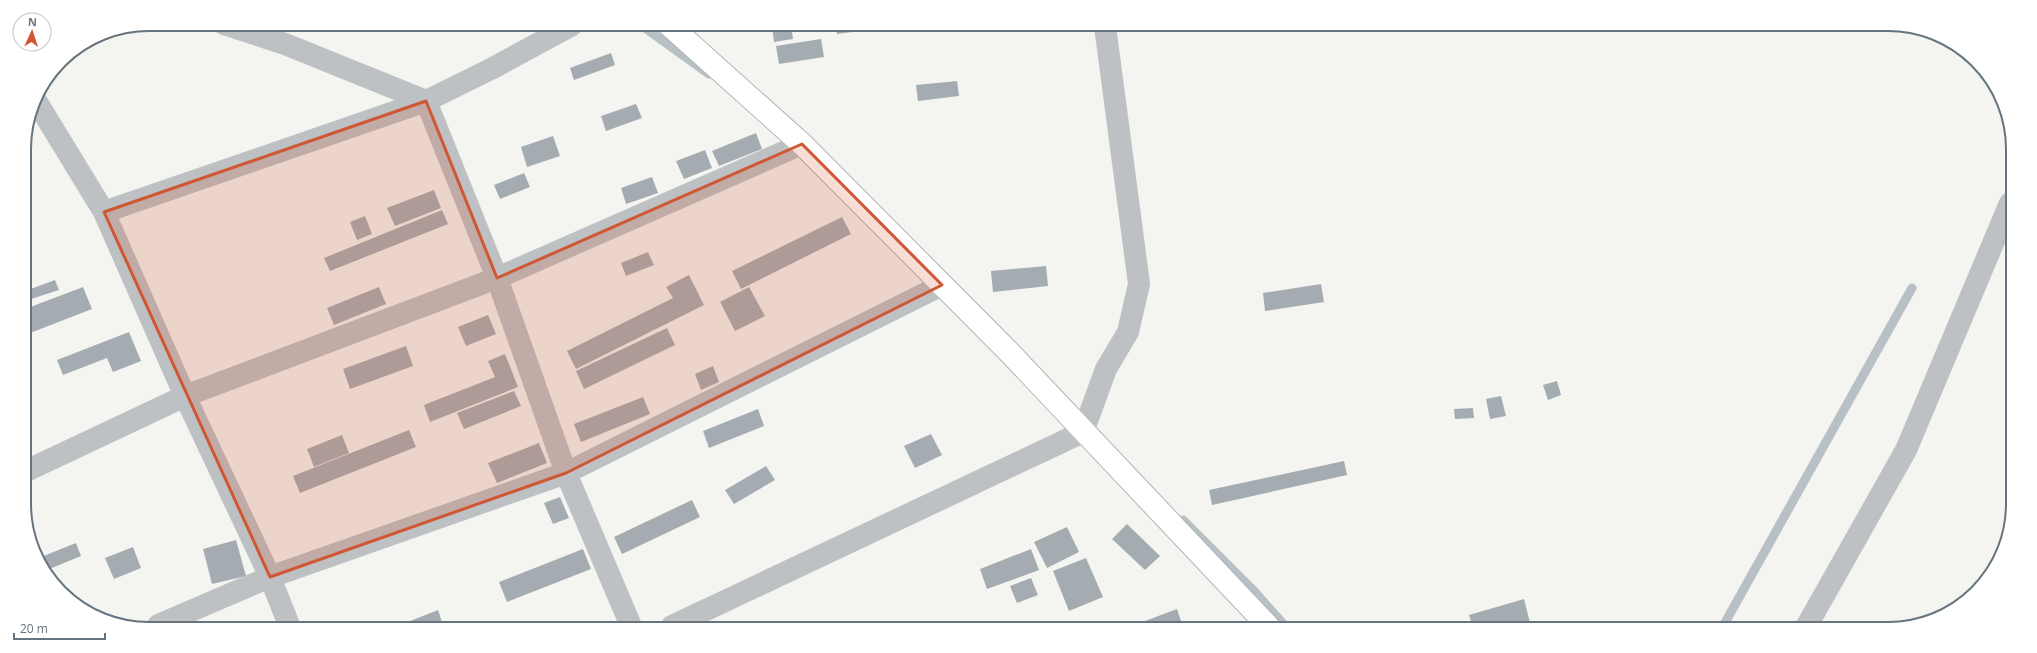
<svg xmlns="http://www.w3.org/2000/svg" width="2037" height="653" font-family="'Open Sans',sans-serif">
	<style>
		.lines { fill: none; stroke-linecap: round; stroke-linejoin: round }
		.stream { stroke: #b7c0c5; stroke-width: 9 }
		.building { fill: #a5acb1 }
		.secondary-casing { stroke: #b0b5b8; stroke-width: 24 }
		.street { stroke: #bdc1c4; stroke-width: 22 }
		.secondary { stroke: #fff; stroke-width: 22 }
		.marked { fill: #d05734; fill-opacity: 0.2; stroke: #d05734; stroke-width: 3; stroke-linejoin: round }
		.rim { fill: none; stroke: #66747f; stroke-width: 2 }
	</style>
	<rect width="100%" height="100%" fill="#f4f4f1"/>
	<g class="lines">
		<path class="stream" d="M 641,25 L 709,74
			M 1183,520 L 1254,591 L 1286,627
			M 1722,628 L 1912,288"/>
	</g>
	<path class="building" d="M 772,26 L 791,26 L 793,39 L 774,42 Z
		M 836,26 L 859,26 L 860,31 L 837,34 Z
		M 821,39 L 824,57 L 779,64 L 776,46 Z
		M 611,53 L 615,65 L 574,80 L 570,68 Z
		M 957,81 L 959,96 L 918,101 L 916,85 Z
		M 636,104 L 642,118 L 606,131 L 601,116 Z
		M 756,133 L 762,149 L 719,166 L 712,151 Z
		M 553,136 L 560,156 L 527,167 L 521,147 Z
		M 705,150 L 712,168 L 684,179 L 676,161 Z
		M 524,173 L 530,187 L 500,199 L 494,185 Z
		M 652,177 L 658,193 L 626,204 L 621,188 Z
		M 434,190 L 441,208 L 395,226 L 387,208 Z
		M 442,210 L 448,224 L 330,271 L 324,258 Z
		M 365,216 L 372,234 L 357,240 L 350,222 Z
		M 842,217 L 851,234 L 741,289 L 732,271 Z
		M 648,252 L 654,265 L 626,276 L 621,263 Z
		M 1046,266 L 1048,286 L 993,292 L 991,271 Z
		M 689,275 L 704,305 L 576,369 L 567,351 L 673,298 L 666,287 Z
		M 55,280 L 59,290 L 31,299 L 28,290 Z
		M 1321,284 L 1324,302 L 1265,311 L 1263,293 Z
		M 83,287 L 92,309 L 25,335 L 25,309 Z
		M 379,287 L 386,304 L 334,325 L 327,308 Z
		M 749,287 L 765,316 L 735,331 L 720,302 Z
		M 488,315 L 496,334 L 466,346 L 458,327 Z
		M 667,328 L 675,345 L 584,389 L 576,371 Z
		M 129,332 L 141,361 L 113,372 L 107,358 L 63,375 L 57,360 Z
		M 406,346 L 413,366 L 350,389 L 343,369 Z
		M 505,354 L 518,387 L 430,422 L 424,405 L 495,377 L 488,361 Z
		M 713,366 L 719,382 L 701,390 L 695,374 Z
		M 1557,381 L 1561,395 L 1548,400 L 1543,385 Z
		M 514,391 L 521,406 L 464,429 L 457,413 Z
		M 1501,396 L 1506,416 L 1490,419 L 1486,399 Z
		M 643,397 L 650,414 L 581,442 L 574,424 Z
		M 1473,408 L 1474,418 L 1455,419 L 1454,409 Z
		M 758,409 L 764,426 L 709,448 L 703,431 Z
		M 409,430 L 416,447 L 300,493 L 293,476 Z
		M 931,434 L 942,455 L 915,468 L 904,446 Z
		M 342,435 L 349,453 L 314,467 L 307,449 Z
		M 539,443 L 547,463 L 497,483 L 488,463 Z
		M 1344,461 L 1347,475 L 1212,505 L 1209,490 Z
		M 766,466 L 775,480 L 734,504 L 725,490 Z
		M 560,497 L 569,518 L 553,524 L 544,503 Z
		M 692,500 L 700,517 L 622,554 L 614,537 Z
		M 1127,524 L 1160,556 L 1145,570 L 1112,539 Z
		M 1067,527 L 1079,552 L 1047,568 L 1034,542 Z
		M 236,540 L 246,576 L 212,584 L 203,549 Z
		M 76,543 L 81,556 L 47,570 L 41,557 Z
		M 133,547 L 141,568 L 114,579 L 105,558 Z
		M 583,549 L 591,569 L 507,602 L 499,582 Z
		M 1031,549 L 1039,570 L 987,589 L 980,569 Z
		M 1086,558 L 1103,597 L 1069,611 L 1053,571 Z
		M 1031,578 L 1038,595 L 1017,603 L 1010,586 Z
		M 1524,599 L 1530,623 L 1514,628 L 1473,628 L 1469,615 Z
		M 1177,609 L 1182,624 L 1174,627 L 1129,627 Z
		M 438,610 L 443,625 L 400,625 Z"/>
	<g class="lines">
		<defs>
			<path id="secondary" d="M 669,25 L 802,144 L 1009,352 L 1269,627"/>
		</defs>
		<use href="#secondary" class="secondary-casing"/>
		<path class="street" d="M 224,24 L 285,44 L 426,101 L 497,278 L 566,473 L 631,626
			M 35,99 L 104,212 L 185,396 L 270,577 L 289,625
			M 104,212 L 426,101 L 491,69 L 572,25
			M 26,471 L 185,396 L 497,278 L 802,144
			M 158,625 L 270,577 L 566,473 L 942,285
			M 672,626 L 1083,432 L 1106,369 L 1128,332 L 1139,284 L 1105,26
			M 1805,629 L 1906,450 L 2010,203"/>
		<use href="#secondary" class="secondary"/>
	</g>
	<path class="marked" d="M 426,101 L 497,278 L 802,144 L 942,285 L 566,473 L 270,577 L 104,212 Z"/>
	<path d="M0 0H2037V653H0ZM149 31H1888A118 118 0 0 1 2006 149V504A118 118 0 0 1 1888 622H149A118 118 0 0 1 31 504V149A118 118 0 0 1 149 31Z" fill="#fff" fill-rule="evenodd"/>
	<path class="rim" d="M149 31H1888A118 118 0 0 1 2006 149V504A118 118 0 0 1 1888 622H149A118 118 0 0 1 31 504V149A118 118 0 0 1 149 31Z"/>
	<g transform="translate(32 32) rotate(3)"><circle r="19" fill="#ffffff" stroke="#c2c7cc"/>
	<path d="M0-3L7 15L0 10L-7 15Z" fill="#d05734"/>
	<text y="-6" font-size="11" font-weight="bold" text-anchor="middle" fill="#66747f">N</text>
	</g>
	<path d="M14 633v6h91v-6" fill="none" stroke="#66747f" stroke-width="2"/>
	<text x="20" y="633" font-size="12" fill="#66747f" stroke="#ffffff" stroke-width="3" paint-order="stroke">20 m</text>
</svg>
